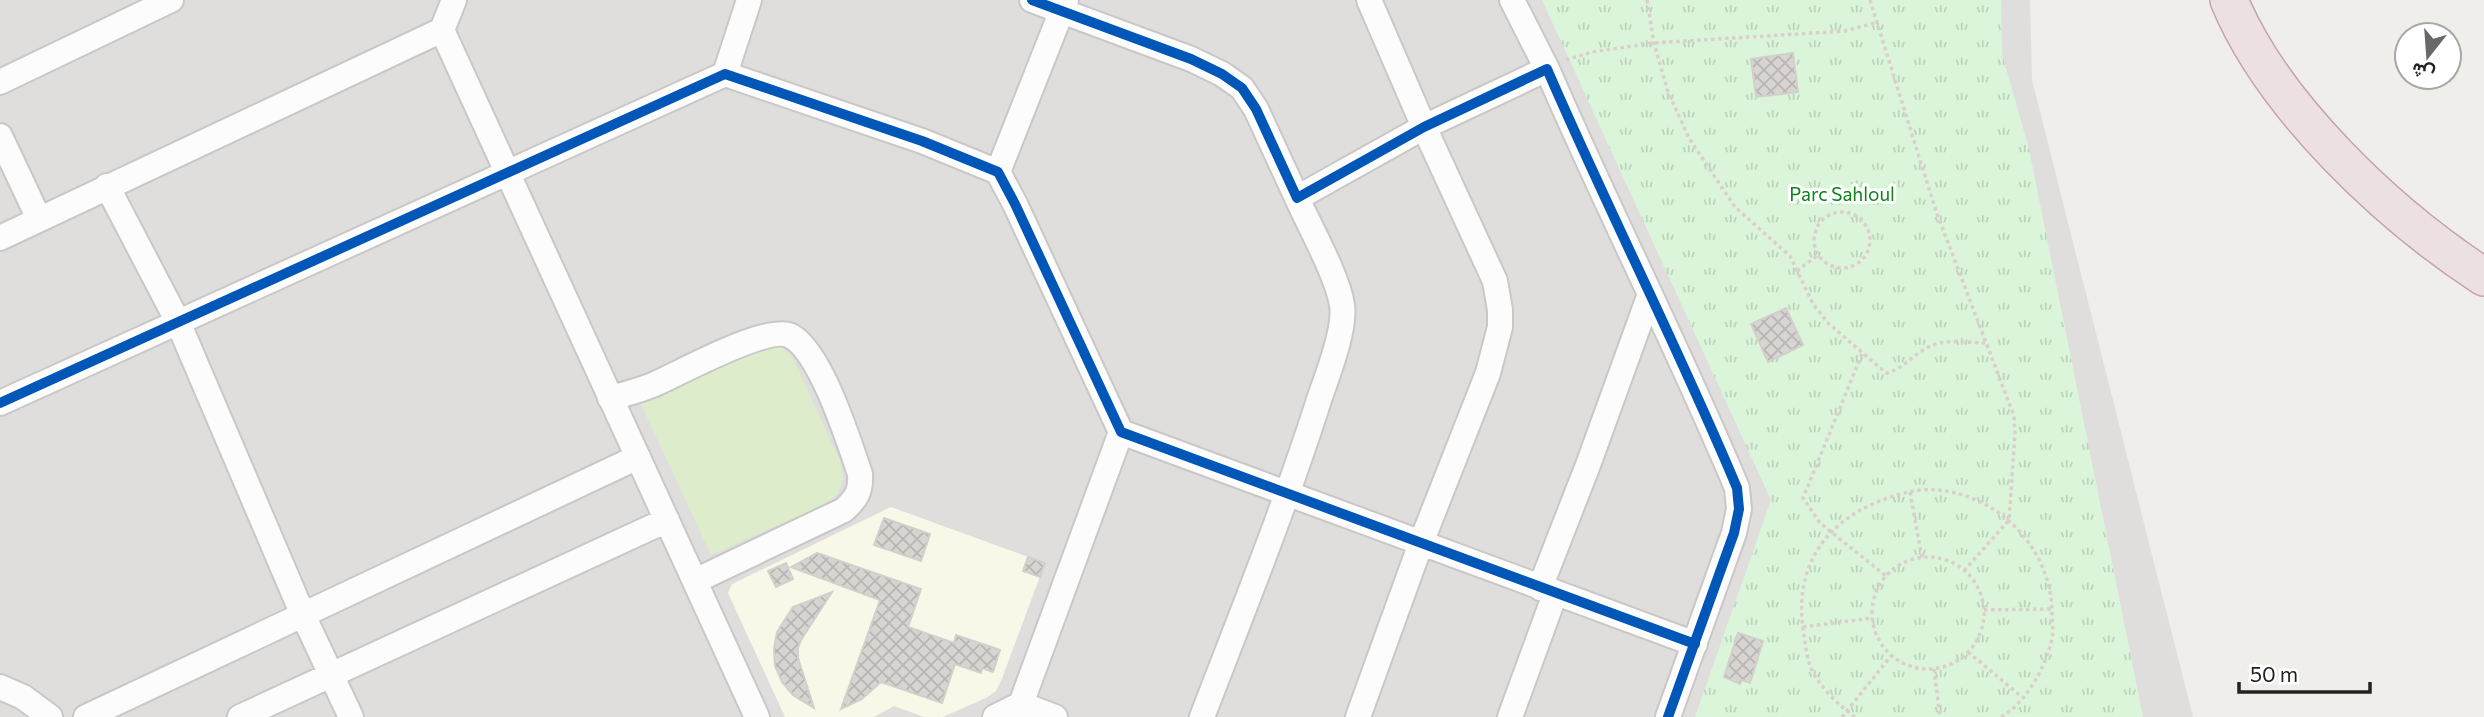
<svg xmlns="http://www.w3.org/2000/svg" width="2484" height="717" font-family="Commissioner,Vazirmatn,sans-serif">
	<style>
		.residential { fill: #dfdedc }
		.education { fill: #f8f7e8 }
		.grass { fill: #ddeccb }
		.park { fill: url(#park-tufts) }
		.building { fill: url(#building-cross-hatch); stroke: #d3d0cc; stroke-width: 2 }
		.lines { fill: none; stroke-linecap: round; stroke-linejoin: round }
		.minor-casing { stroke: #c9c8c7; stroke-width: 28 }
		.highway-casing { stroke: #c5a2ac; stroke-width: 40 }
		.path { stroke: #dccecd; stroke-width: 3.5; stroke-dasharray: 3.5 3.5; stroke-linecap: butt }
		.minor { stroke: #fdfcfc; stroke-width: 24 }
		.highway { stroke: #ece0e2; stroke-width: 37 }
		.cycleway-casing { stroke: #fff; stroke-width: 15 }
		.cycleway { stroke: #0057b8; stroke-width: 10 }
		.labels { text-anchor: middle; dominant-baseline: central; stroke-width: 6; stroke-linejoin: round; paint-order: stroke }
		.park-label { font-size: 19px; fill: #0c8416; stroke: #fff }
	</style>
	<defs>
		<pattern id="park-tufts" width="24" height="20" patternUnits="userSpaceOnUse" patternTransform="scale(1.75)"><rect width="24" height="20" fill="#daf5da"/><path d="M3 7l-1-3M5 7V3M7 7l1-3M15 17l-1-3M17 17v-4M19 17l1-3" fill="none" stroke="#bbd2bb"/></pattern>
		<pattern id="building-cross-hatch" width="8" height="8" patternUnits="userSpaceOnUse" patternTransform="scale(1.75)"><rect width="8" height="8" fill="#d7d4d2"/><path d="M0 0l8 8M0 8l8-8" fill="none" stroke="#b8b6b4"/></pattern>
	</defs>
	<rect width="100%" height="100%" fill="#f0eeeb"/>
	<path class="residential" d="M 0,0 L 2030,0 L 2032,80 L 2193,717 L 0,717 Z"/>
	<path class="education" d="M 891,507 L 1045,563 L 1001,681 L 996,691 L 986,698 L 943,717 L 924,717 L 894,706 L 874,717 L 785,717 L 728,593 L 732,584 Z"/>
	<path class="grass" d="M 763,344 L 780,345 L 792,357 L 841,463 C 845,479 842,489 831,501 L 711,555 L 639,400 Z"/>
	<path class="park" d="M 1542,0 L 2001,0 L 2002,54 L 2029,149 L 2143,717 L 1695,717 L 1771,500 Z"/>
	<path class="building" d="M 1793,53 L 1798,92 L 1756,97 L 1751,59 Z
		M 1786,308 L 1803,345 L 1768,362 L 1751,324 Z
		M 884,518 L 930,534 L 921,561 L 874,545 Z
		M 817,553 L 921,589 L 908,627 L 954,643 L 956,635 L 1000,650 L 993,672 L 982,668 L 981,673 L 955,664 L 942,703 L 881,682 L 862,699 L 841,709 L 880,600 L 791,567 Z
		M 1028,557 L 1045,563 L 1040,577 L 1023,571 Z
		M 786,563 L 793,579 L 776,587 L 768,571 Z
		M 832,592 L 801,640 L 798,648 L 798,658 L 814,708 L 793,695 L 782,682 L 775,666 L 774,649 L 777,632 L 793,607 Z
		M 1738,633 L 1763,641 L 1750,683 L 1742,680 L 1740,684 L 1724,677 Z"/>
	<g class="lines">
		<defs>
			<path id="minor" d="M 454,0 L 442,30 L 757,717
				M 1032,0 L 1191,59 L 1222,74 L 1242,88 L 1256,109 L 1297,198 L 1424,127 L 1547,69 C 1608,210 1678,347 1737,488 L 1739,509 L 1734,533 L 1668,717
				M 1512,0 L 1547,69
				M 725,74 L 749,0
				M 0,82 L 171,0
				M 0,136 L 39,219
				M 998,172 L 1066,0
				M 107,186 L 178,322 L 303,615 L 351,717
				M 0,238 L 442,30
				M 610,398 C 626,394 642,390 657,383 C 682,372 768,324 791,336 C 821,352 849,442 860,474 C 861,491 857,498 844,510 L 695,581
				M 0,403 L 725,74 L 922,141 L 998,172 L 1015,204 L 1121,432 L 1695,644
				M 1540,588 L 1588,465 L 1650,294
				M 0,687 L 23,697 L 50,717
				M 1021,704 L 1121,432
				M 86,717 L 638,457
				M 240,717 L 667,520
				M 995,717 L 1021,704 L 1055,717
				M 1202,717 C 1242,613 1284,509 1318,403 C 1326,378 1346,330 1342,305 C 1338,277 1309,225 1297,198
				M 1358,717 L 1421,543 L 1488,373 L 1500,327 L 1500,310 L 1495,281 L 1424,127 L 1369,0
				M 1510,717 L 1555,594"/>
			<path id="highway" d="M 2229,0 C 2273,107 2389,215 2484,277"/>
		</defs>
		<use href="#minor" class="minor-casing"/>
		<use href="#highway" class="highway-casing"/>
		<path class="path" d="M 1647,0 L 1654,43 L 1668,92 L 1689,138 L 1735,207 L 1790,256 L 1813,304 L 1828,323 L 1886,373 C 1906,369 1918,347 1940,343 C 1954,340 1972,343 1986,343
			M 1870,0 L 1936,211 L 2014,416 L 2015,434 L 2009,520 L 1964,571
			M 1566,60 L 1592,52 L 1654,43 L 1845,31 L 1875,23
			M1814 240a28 28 0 1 1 56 0a28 28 0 1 1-56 0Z
			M 1797,271 L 1818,255
			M 1862,354 L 1803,498 L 1820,523 L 1886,576
			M 1910,492 L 1922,558
			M1872 613a56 56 0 1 1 112 0a56 56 0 1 1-112 0Z
			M 1984,610 L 2052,609
			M 1803,627 L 1872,618
			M 1968,652 L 2022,697
			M 1934,669 L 1940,717
			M 1842,717 L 1891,656
			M 1855,717 C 1839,706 1817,684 1810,666 C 1806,654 1805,641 1803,629 C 1795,571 1821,526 1875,503 C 1894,495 1916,488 1937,490 C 2000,495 2052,550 2052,613 C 2052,621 2054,631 2052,639 C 2045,668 2027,702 2001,717"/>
		<use href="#minor" class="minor"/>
		<use href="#highway" class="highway"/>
		<defs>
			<path id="cycleway" d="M 1032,0 L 1191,59 L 1222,74 L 1242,88 L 1256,109 L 1297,198 L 1424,127 L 1547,69 C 1608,210 1678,347 1737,488 L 1739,509 L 1734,533 L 1668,717
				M 0,403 L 725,74 L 922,141 L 998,172 L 1015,204 L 1121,432 L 1695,644"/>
		</defs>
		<use href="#cycleway" class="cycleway-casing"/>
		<use href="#cycleway" class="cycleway"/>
	</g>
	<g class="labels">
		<g class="park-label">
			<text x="1842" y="193">Parc Sahloul</text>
		</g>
	</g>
	<g transform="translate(2428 56) rotate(197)"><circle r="33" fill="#ffffff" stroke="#a7a7a7" stroke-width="2"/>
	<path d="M0-5L12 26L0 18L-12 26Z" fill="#6a6968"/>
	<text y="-10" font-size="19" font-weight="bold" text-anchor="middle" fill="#222222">ش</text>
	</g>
	<path d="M2239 682v10h131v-10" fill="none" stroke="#222222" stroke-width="3.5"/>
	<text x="2250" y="682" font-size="21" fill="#222222" stroke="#ffffff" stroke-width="5" paint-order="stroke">50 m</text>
</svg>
